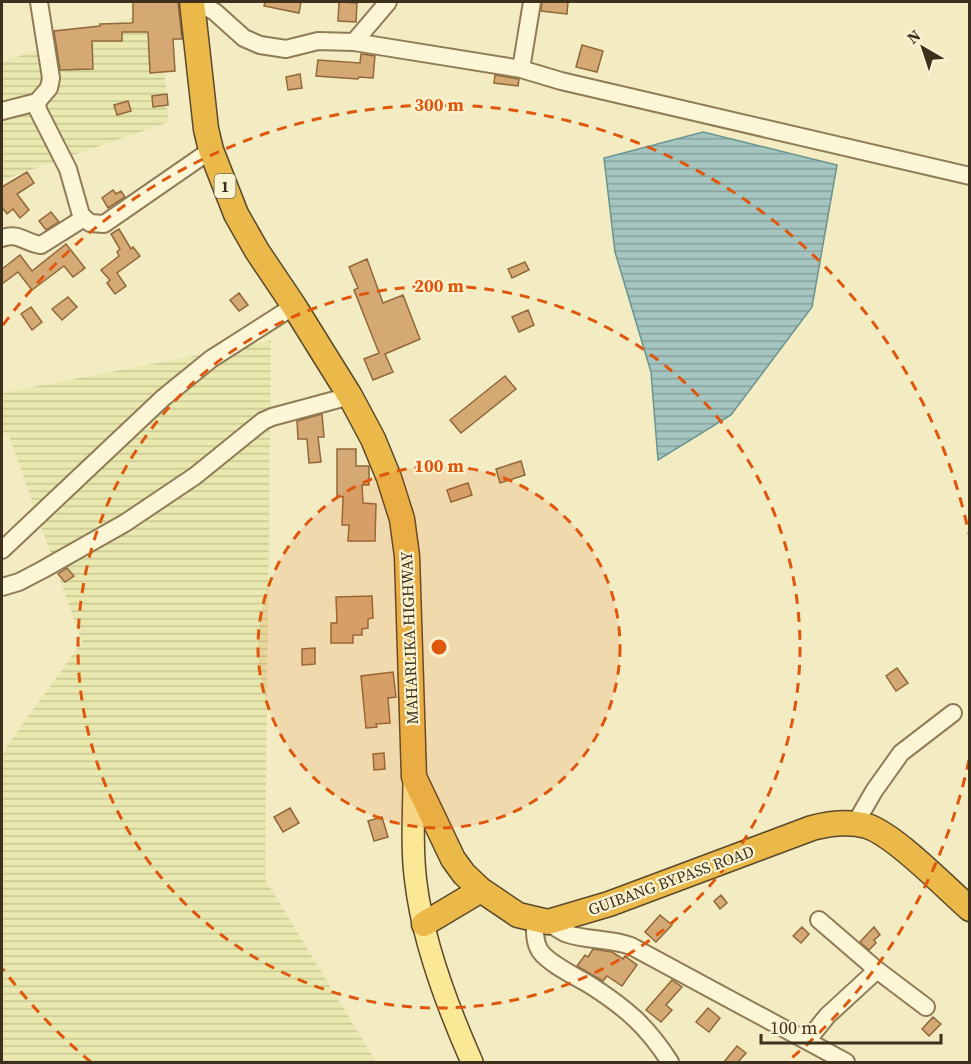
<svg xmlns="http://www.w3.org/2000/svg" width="971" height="1064" font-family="'Source Serif 4',serif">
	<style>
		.farmland { fill: url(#farmland-rules) }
		.water { fill: url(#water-rules); stroke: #6a948f; stroke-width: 1.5 }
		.building { fill: #d5a974; stroke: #91683a; stroke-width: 1.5 }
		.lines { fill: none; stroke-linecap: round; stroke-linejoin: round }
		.minor-casing { stroke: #8f7c57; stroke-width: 20 }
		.major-casing { stroke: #5c492b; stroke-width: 24 }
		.highway-casing { stroke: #5c492b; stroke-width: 27 }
		.minor { stroke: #fcf6d6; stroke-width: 16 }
		.major { stroke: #fae896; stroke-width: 21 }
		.highway { stroke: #ebb94a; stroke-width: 24 }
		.ring { fill: none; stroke: #df570d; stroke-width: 3; stroke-dasharray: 10 8 }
		.labels { text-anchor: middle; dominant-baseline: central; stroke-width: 4.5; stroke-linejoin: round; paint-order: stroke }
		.shield { fill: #f9f3d2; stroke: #756a53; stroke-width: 1.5 }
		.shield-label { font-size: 15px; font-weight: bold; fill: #3d301c }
		.street-label { font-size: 16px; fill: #3d301c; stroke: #f9f3d2 }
		.centre { fill: #df570d; stroke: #f9f3d2; stroke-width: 3 }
		.ring-label { font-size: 18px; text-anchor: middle; font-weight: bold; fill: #df570d; stroke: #f9f3d2; stroke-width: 4.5; stroke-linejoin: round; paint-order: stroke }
	</style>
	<defs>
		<pattern id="farmland-rules" width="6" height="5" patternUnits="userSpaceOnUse" patternTransform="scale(1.5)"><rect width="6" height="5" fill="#e9e8ae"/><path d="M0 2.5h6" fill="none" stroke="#c9c795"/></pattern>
		<pattern id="water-rules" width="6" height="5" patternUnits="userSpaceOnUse" patternTransform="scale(1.5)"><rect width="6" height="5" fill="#a5c5c0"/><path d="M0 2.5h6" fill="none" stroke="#88a09b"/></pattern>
	</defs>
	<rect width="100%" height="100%" fill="#f3ebc2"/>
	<path class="farmland" d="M 160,9 L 168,122 L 2,180 L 2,62 Z
		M 271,341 L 265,879 L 376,1062 L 2,1062 L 2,753 L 82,642 L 8,433 L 2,434 L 2,393 Z"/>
	<path class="water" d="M 703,132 L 837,165 L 812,307 L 731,415 L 658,460 L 651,372 L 615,252 L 604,158 Z"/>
	<path class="building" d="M 133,2 L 178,2 L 182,39 L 173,39 L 175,71 L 150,73 L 148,32 L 122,32 L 122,41 L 92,41 L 93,69 L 60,70 L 54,31 L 100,26 L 100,24 L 131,23 L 133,22 Z
		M 265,2 L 301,2 L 299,13 L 264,6 Z
		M 339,2 L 357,3 L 356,22 L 338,21 Z
		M 542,2 L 568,2 L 567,14 L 541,11 Z
		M 582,45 L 603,51 L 597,72 L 576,67 Z
		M 361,54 L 375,56 L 373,78 L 359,77 L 358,79 L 316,76 L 318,60 L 360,63 Z
		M 300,74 L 302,88 L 288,90 L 286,77 Z
		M 495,75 L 519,79 L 518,86 L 494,83 Z
		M 167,94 L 168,105 L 153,107 L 152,96 Z
		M 128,101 L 131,111 L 117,115 L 114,105 Z
		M 27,172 L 34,183 L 17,194 L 29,210 L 20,218 L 13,209 L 7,214 L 2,207 L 2,187 Z
		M 113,190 L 116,194 L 121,191 L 125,197 L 108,208 L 102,198 Z
		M 51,212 L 59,222 L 46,230 L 39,221 Z
		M 119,229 L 131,249 L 133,247 L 140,256 L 117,273 L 126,286 L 115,294 L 107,283 L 110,280 L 101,270 L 119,256 L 117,252 L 120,249 L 111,234 Z
		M 66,244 L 85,268 L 73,277 L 64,266 L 32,290 L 18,272 L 2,284 L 2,269 L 20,255 L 32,271 Z
		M 367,259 L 383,303 L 403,295 L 420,339 L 385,354 L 393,372 L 373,380 L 364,359 L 379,353 L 354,290 L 358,288 L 349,267 Z
		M 525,262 L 529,270 L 512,278 L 508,269 Z
		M 239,293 L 248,305 L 239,311 L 230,300 Z
		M 68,297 L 77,307 L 62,320 L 52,309 Z
		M 31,307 L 42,322 L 32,330 L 21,314 Z
		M 528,310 L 534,325 L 519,332 L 512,317 Z
		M 505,376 L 516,389 L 461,433 L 450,420 Z
		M 322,414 L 324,437 L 318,437 L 321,462 L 309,463 L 307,439 L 298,439 L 297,421 Z
		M 337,449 L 356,449 L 356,466 L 369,466 L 369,485 L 362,485 L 363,503 L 376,504 L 375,541 L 348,541 L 349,525 L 342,525 L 343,497 L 337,496 Z
		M 521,461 L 525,475 L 500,483 L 496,469 Z
		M 468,483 L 472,495 L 451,502 L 447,490 Z
		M 67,568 L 74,576 L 65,582 L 58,574 Z
		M 372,596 L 373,618 L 368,619 L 368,628 L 362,629 L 362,635 L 353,635 L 353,643 L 331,643 L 331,623 L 337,623 L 336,597 Z
		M 315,648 L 315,664 L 302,665 L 302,649 Z
		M 897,668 L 908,683 L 896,691 L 886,676 Z
		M 393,672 L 396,697 L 388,698 L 390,723 L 376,724 L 377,727 L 366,728 L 361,676 Z
		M 384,753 L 385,769 L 374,770 L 373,754 Z
		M 290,808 L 299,823 L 283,832 L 274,817 Z
		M 382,817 L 388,837 L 374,841 L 368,821 Z
		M 721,895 L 727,903 L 720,909 L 714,901 Z
		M 660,915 L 672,925 L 656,942 L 645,932 Z
		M 802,927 L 809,934 L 801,943 L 793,936 Z
		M 874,927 L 880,935 L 874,940 L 876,943 L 869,950 L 860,942 Z
		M 593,949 L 612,952 L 623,959 L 625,956 L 637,965 L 622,986 L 607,976 L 603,981 L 577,966 L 585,955 L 588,957 Z
		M 672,980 L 682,987 L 666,1005 L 672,1010 L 661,1022 L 646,1010 Z
		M 708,1008 L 720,1018 L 709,1032 L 696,1022 Z
		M 933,1017 L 941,1024 L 929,1036 L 922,1029 Z
		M 737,1046 L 746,1053 L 738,1062 L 724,1062 Z"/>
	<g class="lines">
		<defs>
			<path id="minor" d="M 39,2 L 51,78 L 49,88 L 37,102 L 38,110 L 68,169 L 81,215 L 90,223 L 104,224 L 211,150
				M 193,8 L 206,7 L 215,12 L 244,38 L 260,45 L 286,49 L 318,41 L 354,42 L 521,69 L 561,81 L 970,176
				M 354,42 L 388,2
				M 521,69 L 532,2
				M 2,111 L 37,102
				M 2,238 C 20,232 24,243 41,245 L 84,218
				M 2,550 L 163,398 L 211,359 L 294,306
				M 2,587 L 19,582 L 42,570 L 125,523 L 195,476 L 263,421 L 272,417 L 350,396
				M 855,824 L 874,791 L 901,753 L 953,713
				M 535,919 C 535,930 534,942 540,951 C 549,964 577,977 590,985 C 626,1008 647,1026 670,1062
				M 819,920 L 877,970 L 926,1007
				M 548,922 C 553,926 559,930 565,933 C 585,941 610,938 631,946 L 846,1062
				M 807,1041 L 827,1016 L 877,970"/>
			<path id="major" d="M 414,777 C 414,812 411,848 416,883 C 423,942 448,1008 472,1062"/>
			<path id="highway" d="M 192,2 L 206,129 L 211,150 L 236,214 L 257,251 L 294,306 L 350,396 L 373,439 L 389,478 L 402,519 L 407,556 L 414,777 L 453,859 L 464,874 L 481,890 L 518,915 L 548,922 L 609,904 L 812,828 C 831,823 848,821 867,826 C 895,835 946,888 970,909
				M 424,924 L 481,890"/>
		</defs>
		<use href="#minor" class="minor-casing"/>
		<use href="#major" class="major-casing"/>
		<use href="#highway" class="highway-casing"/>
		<use href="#minor" class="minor"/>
		<use href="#major" class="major"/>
		<use href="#highway" class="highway"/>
	</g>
	<circle cx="439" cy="647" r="181" fill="#df570d" fill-opacity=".12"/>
	<g class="ring">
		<circle cx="439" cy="647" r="181"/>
		<circle cx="439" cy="647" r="361"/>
		<path d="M969 760A542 542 0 0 1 787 1062M91 1062A542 542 0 0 1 3 969M3 325A542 542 0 0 1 969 534"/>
	</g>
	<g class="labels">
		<rect class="shield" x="214.5" y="174" width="21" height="24" rx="4.5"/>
		<g class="shield-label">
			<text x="225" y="186">1</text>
		</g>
		<g class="street-label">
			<text transform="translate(409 638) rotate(-92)">MAHARLIKA HIGHWAY</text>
			<text transform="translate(671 880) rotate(-20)">GUIBANG BYPASS ROAD</text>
		</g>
	</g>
	<circle cx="439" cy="647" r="9" class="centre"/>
	<g class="ring-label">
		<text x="439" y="111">300 m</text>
		<text x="439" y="292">200 m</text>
		<text x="439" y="472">100 m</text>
	</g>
	<rect width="971" height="1064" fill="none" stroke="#3d301c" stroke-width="6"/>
	<g transform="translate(923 48) rotate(321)" stroke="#f9f3d2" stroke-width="4.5" paint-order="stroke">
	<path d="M0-4.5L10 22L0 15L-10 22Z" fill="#3d301c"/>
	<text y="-9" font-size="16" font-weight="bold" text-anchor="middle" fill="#3d301c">N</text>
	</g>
	<path d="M761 1034v9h180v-9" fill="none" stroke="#3d301c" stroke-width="3"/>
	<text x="770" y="1034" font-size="18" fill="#3d301c" stroke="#f9f3d2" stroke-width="4.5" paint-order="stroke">100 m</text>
</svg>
